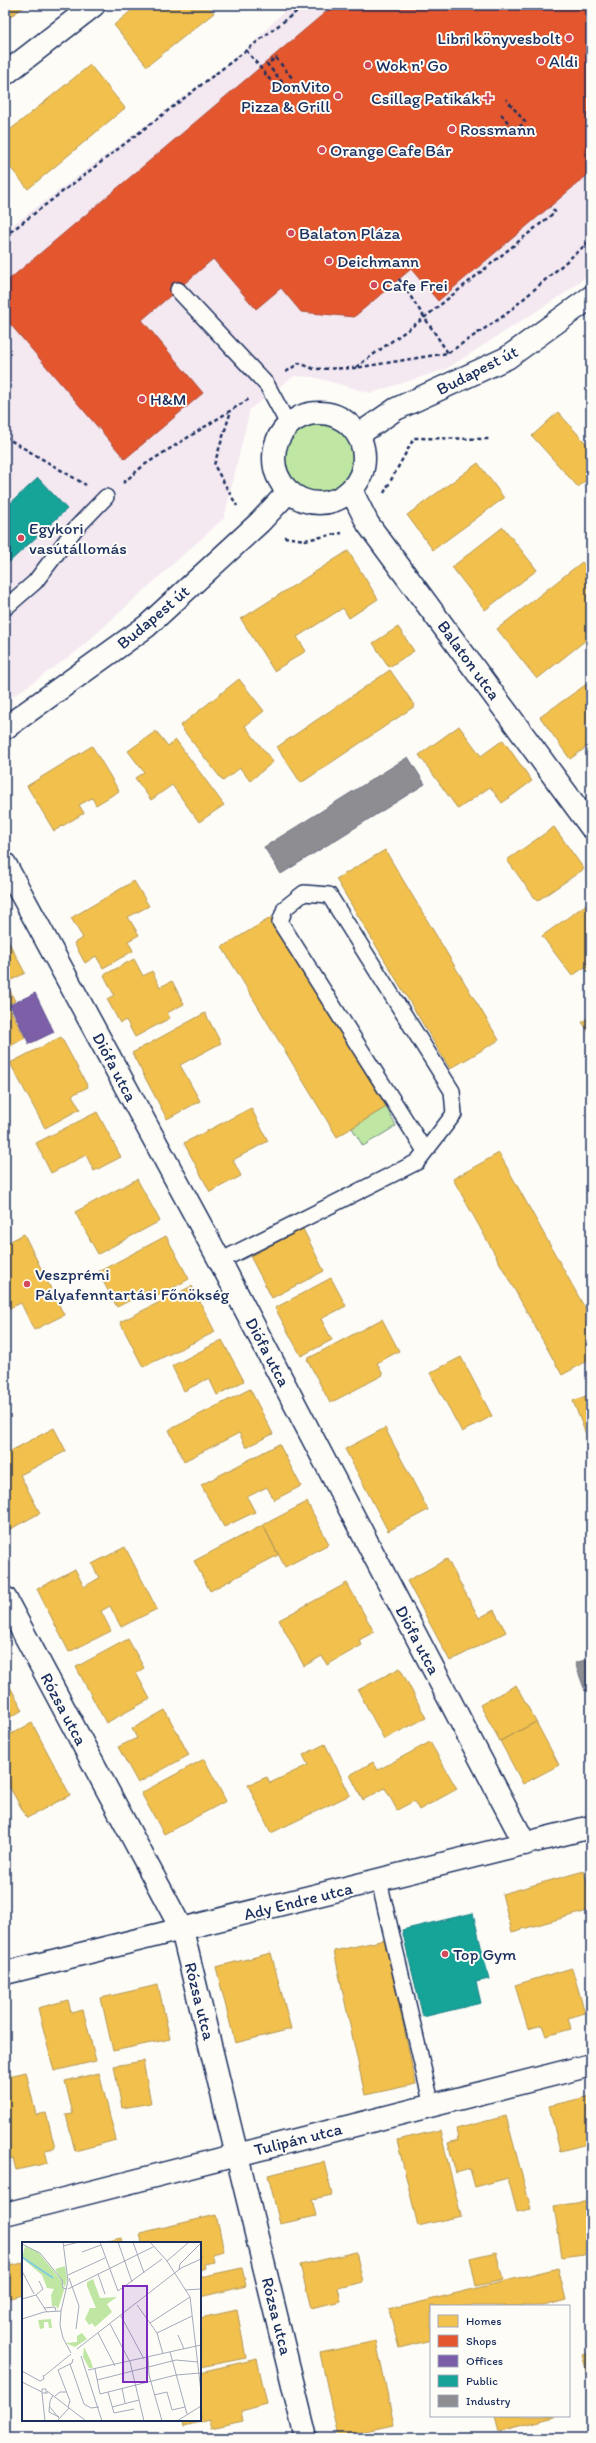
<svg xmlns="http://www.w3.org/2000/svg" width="596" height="2443" font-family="Itim,sans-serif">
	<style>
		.built { fill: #f4e8f1 }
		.green { fill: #bfe7a3; stroke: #6d8b80 }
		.homes { fill: #f2c14e; stroke: #b29553 }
		.shops { fill: #e4572e; stroke: #a84b3c }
		.offices { fill: #7b5ea7; stroke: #5e5091 }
		.public { fill: #17a398; stroke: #188087 }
		.industry { fill: #8d8d92; stroke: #6b7182 }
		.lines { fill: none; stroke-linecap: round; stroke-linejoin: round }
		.lane-casing { stroke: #1b2f5e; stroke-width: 18 }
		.street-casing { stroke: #1b2f5e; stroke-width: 25 }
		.secondary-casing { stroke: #1b2f5e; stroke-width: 25 }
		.path { stroke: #1b2f5e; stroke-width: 2.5; stroke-dasharray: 4 3; stroke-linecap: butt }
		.lane { stroke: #fdfcf7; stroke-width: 15 }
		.street { stroke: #fdfcf7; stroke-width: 22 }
		.secondary { stroke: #fdfcf7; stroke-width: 22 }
		.poi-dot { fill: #d1495b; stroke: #fdfcf7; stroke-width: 1.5 }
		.labels { text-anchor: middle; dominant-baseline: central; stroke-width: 4; stroke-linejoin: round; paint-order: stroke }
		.poi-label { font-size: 17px; fill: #1b2f5e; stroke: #fdfcf7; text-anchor: start }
		.street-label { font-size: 17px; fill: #1b2f5e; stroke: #fdfcf7 }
		.inset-river { fill: none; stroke: #80cbe0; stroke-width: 2 }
		.inset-road { fill: none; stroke: #a3aaba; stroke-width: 1 }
		.view { fill: #7b2cbf; fill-opacity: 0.15; stroke: #7b2cbf; stroke-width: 2 }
		.inset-edge { fill: none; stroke: #1b2f5e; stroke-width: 2 }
	</style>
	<rect width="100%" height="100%" fill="#fdfcf7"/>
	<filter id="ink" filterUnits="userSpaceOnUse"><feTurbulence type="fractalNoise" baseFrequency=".025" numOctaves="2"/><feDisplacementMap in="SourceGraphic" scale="8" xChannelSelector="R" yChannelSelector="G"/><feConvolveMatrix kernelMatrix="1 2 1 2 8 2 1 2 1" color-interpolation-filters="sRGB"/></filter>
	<g filter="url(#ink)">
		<path class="built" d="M 290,5 L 591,5 L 591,272 L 568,291 L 446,369 L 371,393 L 313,377 L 294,376 L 250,409 L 224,518 L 77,651 L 5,702 L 5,231 L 246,50 Z"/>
		<path class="green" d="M274 458a45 45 0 1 1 90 0a45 45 0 1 1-90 0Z
			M 386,1107 L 396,1126 L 363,1146 L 352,1128 Z"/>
		<path class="homes" d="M 5,5 L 27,5 L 5,20 Z
			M 138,5 L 207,5 L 214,13 L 147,66 L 114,25 Z
			M 90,65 L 125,108 L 28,189 L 5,161 L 5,134 Z
			M 558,412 L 591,449 L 591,476 L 578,487 L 532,436 Z
			M 478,463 L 504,498 L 433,550 L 407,515 Z
			M 503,527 L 537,570 L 485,610 L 452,567 Z
			M 348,551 L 378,599 L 349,618 L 343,608 L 297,637 L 306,651 L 274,671 L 241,619 Z
			M 582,562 L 591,573 L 591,636 L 537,679 L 497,629 Z
			M 398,627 L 414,651 L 389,667 L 373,643 Z
			M 390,670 L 415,706 L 301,783 L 277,747 Z
			M 239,679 L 264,711 L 245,726 L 273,762 L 250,781 L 240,768 L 223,781 L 180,726 Z
			M 591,681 L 591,721 L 584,726 L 591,737 L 591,744 L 570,759 L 540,717 Z
			M 459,726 L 481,756 L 503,740 L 532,781 L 502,803 L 490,787 L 458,809 L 419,755 Z
			M 156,731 L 168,746 L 176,740 L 224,805 L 199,822 L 172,785 L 151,800 L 135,778 L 144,772 L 128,751 Z
			M 92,746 L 119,791 L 96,805 L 92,798 L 79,805 L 84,813 L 54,831 L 27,786 Z
			M 554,827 L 584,869 L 537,901 L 507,860 Z
			M 385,850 L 499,1040 L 450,1069 L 336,879 Z
			M 134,881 L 149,906 L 128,917 L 139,935 L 128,941 L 133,951 L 103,968 L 96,956 L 85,963 L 74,943 L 83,938 L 71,918 Z
			M 591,901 L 591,976 L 585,967 L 572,976 L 542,936 Z
			M 272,917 L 386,1107 L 337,1137 L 222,947 Z
			M 5,935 L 25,973 L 6,983 L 15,1001 L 8,1005 L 25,1038 L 5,1049 Z
			M 134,959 L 143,976 L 152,971 L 160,987 L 172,981 L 184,1004 L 167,1013 L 170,1018 L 135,1037 L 126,1020 L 120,1023 L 107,999 L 114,995 L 104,975 Z
			M 205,1013 L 221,1043 L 180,1065 L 200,1101 L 167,1119 L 132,1053 Z
			M 591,1016 L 591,1035 L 582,1022 Z
			M 61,1037 L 88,1087 L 72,1095 L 80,1109 L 45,1128 L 10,1063 Z
			M 251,1108 L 268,1141 L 233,1160 L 241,1176 L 210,1192 L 184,1143 Z
			M 97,1112 L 121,1157 L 94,1171 L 86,1155 L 51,1173 L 36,1143 Z
			M 499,1153 L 591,1319 L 591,1359 L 562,1375 L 453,1179 Z
			M 137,1179 L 160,1221 L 98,1254 L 75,1212 Z
			M 303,1229 L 324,1271 L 272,1298 L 250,1256 Z
			M 24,1234 L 64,1315 L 34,1330 L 21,1303 L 5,1310 L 5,1265 L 7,1264 L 5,1244 Z
			M 166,1236 L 189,1279 L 154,1298 L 150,1290 L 117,1307 L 98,1272 Z
			M 331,1278 L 346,1306 L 321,1319 L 332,1340 L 301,1356 L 275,1308 Z
			M 192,1286 L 215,1332 L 143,1367 L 120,1322 Z
			M 382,1319 L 399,1351 L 377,1363 L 383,1375 L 330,1403 L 307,1359 Z
			M 222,1340 L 244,1381 L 217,1395 L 209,1378 L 184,1391 L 172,1366 Z
			M 461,1357 L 492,1416 L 462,1432 L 430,1373 Z
			M 250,1389 L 273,1434 L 246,1447 L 239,1433 L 184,1461 L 169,1430 Z
			M 591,1394 L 591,1447 L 573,1401 Z
			M 54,1428 L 66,1451 L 20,1475 L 40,1513 L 5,1532 L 5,1454 Z
			M 385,1428 L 428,1510 L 388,1531 L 345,1449 Z
			M 279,1444 L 301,1486 L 274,1500 L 267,1487 L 247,1497 L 255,1512 L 224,1527 L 201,1485 Z
			M 307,1502 L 329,1544 L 285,1567 L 263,1525 Z
			M 263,1525 L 278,1555 L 210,1591 L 194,1561 Z
			M 125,1547 L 157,1609 L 121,1627 L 110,1606 L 101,1611 L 111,1631 L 69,1652 L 37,1589 L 75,1569 L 84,1587 L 99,1578 L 92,1564 Z
			M 447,1559 L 479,1618 L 494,1610 L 506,1632 L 450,1661 L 407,1581 Z
			M 347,1583 L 374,1632 L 359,1640 L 362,1645 L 327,1665 L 322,1656 L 304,1666 L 279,1620 Z
			M 128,1639 L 144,1668 L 136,1673 L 150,1699 L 106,1723 L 76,1667 Z
			M 400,1668 L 426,1718 L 384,1739 L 358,1690 Z
			M 5,1678 L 23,1710 L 5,1720 Z
			M 516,1685 L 536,1722 L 500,1741 L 480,1705 Z
			M 165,1710 L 189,1755 L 138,1783 L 118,1747 L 137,1738 L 132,1729 Z
			M 536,1722 L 559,1765 L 523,1784 L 500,1741 Z
			M 32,1723 L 70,1795 L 27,1818 L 5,1779 L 5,1737 Z
			M 430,1742 L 457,1789 L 419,1810 L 414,1801 L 397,1810 L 385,1788 L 363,1800 L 350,1775 L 373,1762 L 378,1770 Z
			M 325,1744 L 350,1795 L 271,1833 L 248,1785 L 267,1777 L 270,1783 L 308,1765 L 303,1755 Z
			M 204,1759 L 226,1801 L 164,1834 L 141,1793 Z
			M 584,1871 L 591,1899 L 591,1910 L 512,1932 L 502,1894 Z
			M 385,1940 L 416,2084 L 365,2095 L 334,1951 Z
			M 271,1953 L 291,2029 L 235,2043 L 216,1967 Z
			M 572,1968 L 585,2013 L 568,2018 L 571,2029 L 546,2036 L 542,2025 L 528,2029 L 515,1985 Z
			M 158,1985 L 170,2039 L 113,2051 L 101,1998 Z
			M 68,2000 L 71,2013 L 83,2010 L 96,2061 L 54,2071 L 38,2008 Z
			M 143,2061 L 151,2103 L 122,2108 L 114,2066 Z
			M 26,2072 L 36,2115 L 46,2113 L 55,2148 L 45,2150 L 48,2163 L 16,2170 L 13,2158 L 5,2160 L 5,2077 Z
			M 99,2073 L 116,2140 L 75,2151 L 66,2115 L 73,2114 L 65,2081 Z
			M 591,2096 L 591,2143 L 560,2151 L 549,2106 Z
			M 506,2116 L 531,2209 L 517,2212 L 508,2178 L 475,2187 L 470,2169 L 456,2173 L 448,2143 L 458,2140 L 456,2129 Z
			M 440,2130 L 461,2216 L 418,2226 L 397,2140 Z
			M 324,2162 L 332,2195 L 312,2199 L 316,2216 L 280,2224 L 268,2175 Z
			M 591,2201 L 591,2253 L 562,2257 L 554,2206 Z
			M 216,2215 L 224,2251 L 212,2254 L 214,2262 L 204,2264 L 205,2268 L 200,2270 L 200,2243 L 142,2243 L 140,2233 Z
			M 121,2238 L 122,2243 L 100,2243 Z
			M 356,2252 L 363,2282 L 338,2288 L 341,2301 L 311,2308 L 300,2265 Z
			M 496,2252 L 503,2280 L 476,2286 L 470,2258 Z
			M 23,2263 L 23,2295 L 5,2299 L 5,2267 Z
			M 242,2268 L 246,2286 L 200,2297 L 200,2277 Z
			M 558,2268 L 566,2300 L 544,2306 L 431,2306 L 431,2340 L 399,2348 L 389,2310 Z
			M 237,2310 L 246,2358 L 200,2367 L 200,2318 Z
			M 376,2341 L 394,2425 L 338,2437 L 320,2353 Z
			M 591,2352 L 591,2387 L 582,2354 Z
			M 257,2359 L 267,2404 L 241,2411 L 243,2421 L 211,2428 L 209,2420 L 184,2426 L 183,2420 L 200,2420 L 200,2372 Z
			M 495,2416 L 556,2416 L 556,2417 L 499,2431 Z"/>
		<path class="shops" d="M 334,5 L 591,5 L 591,172 L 438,301 L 411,269 L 354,317 L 301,312 L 281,288 L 256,309 L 213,259 L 142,320 L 203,393 L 125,459 L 5,318 L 5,283 Z"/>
		<path class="offices" d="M 35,993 L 54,1032 L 29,1044 L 10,1005 Z"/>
		<path class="public" d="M 38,478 L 67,509 L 5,566 L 5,508 Z
			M 473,1913 L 489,1979 L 476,1982 L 481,2003 L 423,2017 L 402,1930 Z"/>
		<path class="industry" d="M 408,757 L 425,784 L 281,874 L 264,847 Z
			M 591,1658 L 591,1689 L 585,1691 L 575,1663 Z"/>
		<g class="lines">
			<defs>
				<path id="lane" d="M 178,290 L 267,385 L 288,424
					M 5,608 L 35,582 L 75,529 L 106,497
					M 220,1261 L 417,1162 L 454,1114 L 452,1091 L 329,895 L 304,893 L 285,908 L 280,922 L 425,1151
					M 379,1881 L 432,2106"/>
				<path id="street" d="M 5,74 L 94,5
					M 351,490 L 368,524 L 591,827
					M 5,864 L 220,1261 L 525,1844
					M 5,1598 L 182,1930 L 306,2438
					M 5,1973 L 591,1827
					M 5,2214 L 591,2065"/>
				<path id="secondary" d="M274 458a45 45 0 1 1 90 0a45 45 0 1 1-90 0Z
					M 358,435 L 396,409 L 507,358 L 591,297
					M 5,728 L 147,626 L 260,522 L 288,492"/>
			</defs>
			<use href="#lane" class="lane-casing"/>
			<use href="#street" class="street-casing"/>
			<use href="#secondary" class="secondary-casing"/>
			<path class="path" d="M 246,50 L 280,92
				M 287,88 L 267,64 L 276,58 L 293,79
				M 501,114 L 515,131 L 525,122 L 506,99
				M 5,236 L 305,5
				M 399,279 L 448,353
				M 356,367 L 424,318 L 555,212 L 550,207
				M 286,372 L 299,363 L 314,369 L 355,368 L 448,353 L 505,315 L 591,240
				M 230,414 L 214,465 L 237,506
				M 5,437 L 86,485
				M 123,483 L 144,465 L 249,399
				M 384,493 L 414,438 L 490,439
				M 284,537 L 305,540 L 342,533"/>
			<use href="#lane" class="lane"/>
			<use href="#street" class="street"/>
			<use href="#secondary" class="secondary"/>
		</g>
	</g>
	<g class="poi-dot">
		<circle cx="569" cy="38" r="4"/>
		<circle cx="541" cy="61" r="4"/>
		<circle cx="368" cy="65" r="4"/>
		<circle cx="338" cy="96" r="4"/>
		<path d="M486 92h4v4h4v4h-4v4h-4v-4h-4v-4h4z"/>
		<circle cx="452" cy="129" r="4"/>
		<circle cx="322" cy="150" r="4"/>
		<circle cx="291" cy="233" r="4"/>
		<circle cx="329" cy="261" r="4"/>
		<circle cx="374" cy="285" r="4"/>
		<circle cx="142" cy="399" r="4"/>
		<circle cx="21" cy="538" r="4"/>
		<circle cx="27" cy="1284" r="4"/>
		<circle cx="445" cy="1954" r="4"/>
	</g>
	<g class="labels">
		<g class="poi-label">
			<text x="561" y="38" text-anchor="end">Libri könyvesbolt</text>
			<text x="549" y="61">Aldi</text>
			<text x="376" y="65">Wok n' Go</text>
			<text x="330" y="86" text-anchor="end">DonVito<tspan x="330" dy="20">Pizza &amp; Grill</tspan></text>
			<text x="480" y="98" text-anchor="end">Csillag Patikák</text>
			<text x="460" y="129">Rossmann</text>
			<text x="330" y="150">Orange Cafe Bár</text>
			<text x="299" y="233">Balaton Pláza</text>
			<text x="337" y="261">Deichmann</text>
			<text x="382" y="285">Cafe Frei</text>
			<text x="150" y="399">H&amp;M</text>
			<text x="29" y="528">Egykori<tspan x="29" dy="20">vasútállomás</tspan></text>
			<text x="35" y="1274">Veszprémi<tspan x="35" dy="20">Pályafenntartási Főnökség</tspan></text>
			<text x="453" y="1954">Top Gym</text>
		</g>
		<g class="street-label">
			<text transform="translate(477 370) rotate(-27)">Budapest út</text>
			<text transform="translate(153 617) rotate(-40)">Budapest út</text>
			<text transform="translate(469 660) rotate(54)">Balaton utca</text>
			<text transform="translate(115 1067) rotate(62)">Diófa utca</text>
			<text transform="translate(268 1352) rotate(62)">Diófa utca</text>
			<text transform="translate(418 1640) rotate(62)">Diófa utca</text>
			<text transform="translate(64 1709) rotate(62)">Rózsa utca</text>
			<text transform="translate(298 1901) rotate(-14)">Ady Endre utca</text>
			<text transform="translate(200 2001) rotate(76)">Rózsa utca</text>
			<text transform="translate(298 2139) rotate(-14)">Tulipán utca</text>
			<text transform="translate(277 2316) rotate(76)">Rózsa utca</text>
		</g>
	</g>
	<g transform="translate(22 2242)">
		<rect width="179" height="179" fill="#fdfcf7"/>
		<path d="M 3,4 L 16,10 L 39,38 L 42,48 L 36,67 L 34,64 L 30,64 L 29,53 L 32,47 L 25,46 L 20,33 L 0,16 ZM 43,24 L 45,38 L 43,45 L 33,27 ZM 71,37 L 78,56 L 95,55 L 85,62 L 90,70 L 73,85 L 70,81 L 67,83 L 63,77 L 68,66 L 74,66 L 65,44 L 65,40 ZM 29,77 L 30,86 L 27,86 L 26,80 L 22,80 L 22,86 L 18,87 L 16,78 ZM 60,91 L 65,97 L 53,105 L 43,101 L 55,100 L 55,94 ZM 62,105 L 69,119 L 71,126 L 67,126 L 61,115 Z" fill="#bfe7a3"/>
		<path class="inset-river" d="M 0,15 L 31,36"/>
		<path class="inset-road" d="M 41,0 L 46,39 L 39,69 L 38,83 L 41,96 L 49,111M 78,0 L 96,49 L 140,17M 96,0 L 110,40M 111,0 L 122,31M 128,0 L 145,19 L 168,55 L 179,150M 0,2 L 18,11 L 40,38 L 41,46 L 45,47M 41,4 L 57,0M 60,10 L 79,3M 145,19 L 167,0M 157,28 L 158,22 L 179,1M 0,29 L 12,52M 76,32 L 83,52M 46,33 L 83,16M 47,36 L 57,64 L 54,87M 46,47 L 131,5M 163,48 L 179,47M 14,53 L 25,70M 0,57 L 14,53 L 21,47 L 17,39M 115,63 L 135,91 L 141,112M 22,66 L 33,65 L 34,69M 99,74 L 122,117M 0,77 L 22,70 L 39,69M 128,81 L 168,55M 88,82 L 108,120 L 122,179M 76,91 L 93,124M 135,91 L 170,74M 156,93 L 162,107M 55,107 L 159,26 L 179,17M 148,110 L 165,172M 59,114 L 80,179M 126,115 L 127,133 L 140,179M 48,122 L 62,162 L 69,166 L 77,165M 73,127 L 78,152 L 154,133 L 179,131M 66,128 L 179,103M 0,129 L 18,139 L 22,137 L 21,133M 22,134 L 49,112M 75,138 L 154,118 L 176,120M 0,140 L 20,150M 100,146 L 103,161M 25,149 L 64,179M 86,150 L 92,171 L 112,167M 20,151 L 23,179M 24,151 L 24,147 L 20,147 L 20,151 L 26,151M 31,153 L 28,159 L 27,170 L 37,175M 132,153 L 145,150 L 150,168 L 163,165M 33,154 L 38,150 L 44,150M 27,164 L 37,176M 46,165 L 48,159 L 36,128 L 50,121 L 51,117M 90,165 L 117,158M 35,179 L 47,166M 155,179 L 179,164"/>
		<path class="view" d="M 101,44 L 125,44 L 125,140 L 101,140 Z"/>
		<rect width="179" height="179" class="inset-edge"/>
	</g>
	<rect width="596" height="2443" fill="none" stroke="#fdfcf7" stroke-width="20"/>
	<rect x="10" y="10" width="576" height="2423" fill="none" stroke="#1b2f5e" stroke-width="1.5" filter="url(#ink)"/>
	<rect x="430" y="2305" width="140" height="112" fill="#fdfcf7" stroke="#a3aaba"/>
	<rect x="438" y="2315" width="20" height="12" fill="#f2c14e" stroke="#a3aaba"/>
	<text x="466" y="2325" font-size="12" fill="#1b2f5e">Homes</text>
	<rect x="438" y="2335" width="20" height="12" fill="#e4572e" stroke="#a3aaba"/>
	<text x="466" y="2345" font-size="12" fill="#1b2f5e">Shops</text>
	<rect x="438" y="2355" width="20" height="12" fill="#7b5ea7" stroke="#a3aaba"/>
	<text x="466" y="2365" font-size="12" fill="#1b2f5e">Offices</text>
	<rect x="438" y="2375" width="20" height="12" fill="#17a398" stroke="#a3aaba"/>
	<text x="466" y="2385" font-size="12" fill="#1b2f5e">Public</text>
	<rect x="438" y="2395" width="20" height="12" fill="#8d8d92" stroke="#a3aaba"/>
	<text x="466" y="2405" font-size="12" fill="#1b2f5e">Industry</text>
</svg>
